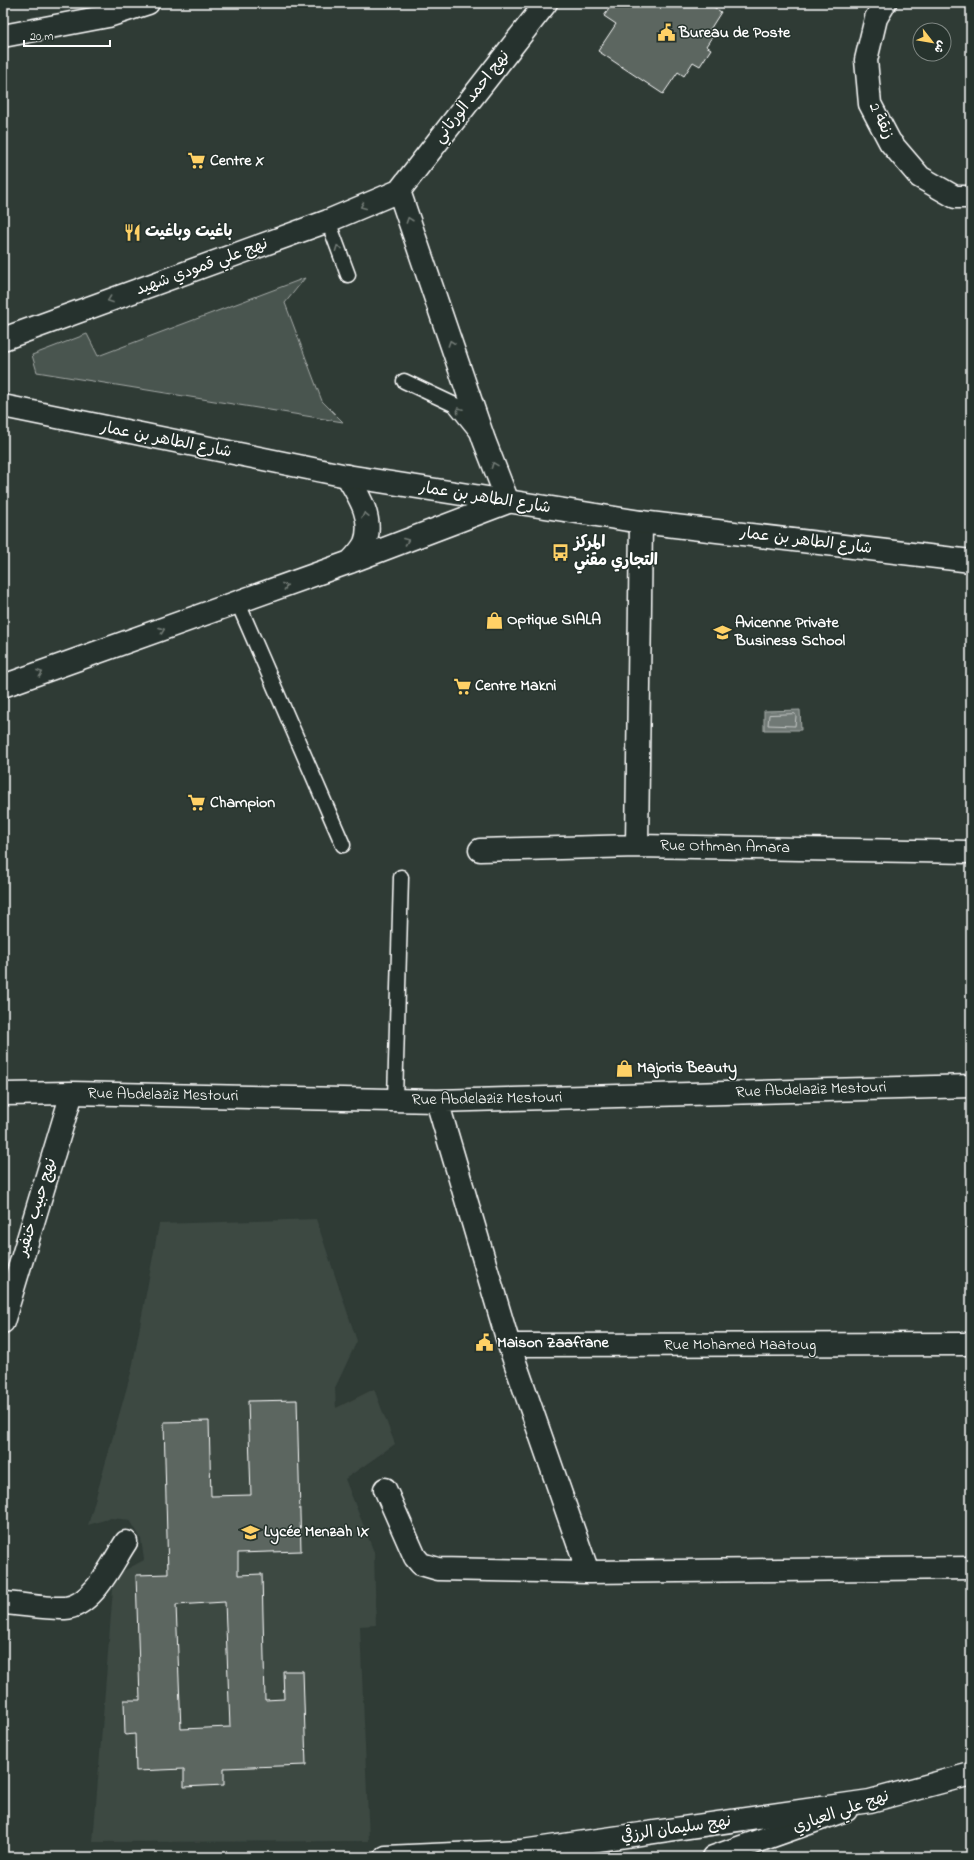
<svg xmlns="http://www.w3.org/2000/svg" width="974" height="1860" font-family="'Indie Flower','Playpen Sans Arabic',sans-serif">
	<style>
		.built { fill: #3c4842 }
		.green { fill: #4a544f; stroke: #a4aaa7 }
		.water { fill: #707975; stroke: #a9afac }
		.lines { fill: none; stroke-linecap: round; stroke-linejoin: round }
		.shore { stroke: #c6c9c8; stroke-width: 1 }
		.building { fill: #5b6661; stroke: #fff; fill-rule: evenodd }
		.service-casing { stroke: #fff; stroke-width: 17 }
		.minor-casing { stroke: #fff; stroke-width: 25 }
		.tertiary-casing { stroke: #fff; stroke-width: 25 }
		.service { stroke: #26332d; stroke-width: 14 }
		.minor { stroke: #26332d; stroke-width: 22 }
		.tertiary { stroke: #26332d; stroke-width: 22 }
		.oneway { stroke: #727a76 }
		.labels { text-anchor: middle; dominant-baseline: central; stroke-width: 3; stroke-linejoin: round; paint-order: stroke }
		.poi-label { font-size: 16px; font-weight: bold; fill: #fff; stroke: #26332d; text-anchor: start }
		.street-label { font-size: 16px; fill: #fff; stroke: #26332d }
	</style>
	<rect width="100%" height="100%" fill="#2f3b35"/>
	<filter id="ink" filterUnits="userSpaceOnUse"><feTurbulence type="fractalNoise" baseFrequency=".025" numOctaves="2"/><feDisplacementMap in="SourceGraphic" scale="8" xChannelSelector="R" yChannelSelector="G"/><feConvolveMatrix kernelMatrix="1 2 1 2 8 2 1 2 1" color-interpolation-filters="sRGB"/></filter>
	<g filter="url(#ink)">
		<path class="built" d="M 316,1219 L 357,1341 L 335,1388 L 336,1408 L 374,1389 L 395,1444 L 345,1479 L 374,1552 L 376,1625 L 360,1626 L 369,1841 L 93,1842 L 114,1576 L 144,1560 L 141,1539 L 130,1520 L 111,1518 L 88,1525 L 132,1369 L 159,1224 Z"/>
		<path class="green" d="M 305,278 L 285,303 L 322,401 L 343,422 L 37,372 L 32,355 L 87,334 L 98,356 Z"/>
		<path class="water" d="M 800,710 L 801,730 L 764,730 L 764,711 Z"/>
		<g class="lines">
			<path class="shore" d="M 795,714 L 796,716 L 795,726 L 768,725 L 769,715 Z"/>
		</g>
		<path class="building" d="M 613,3 L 708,3 L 721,12 L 709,31 L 714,34 L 706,46 L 711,49 L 700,66 L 693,62 L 684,76 L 678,72 L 663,94 L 598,51 L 616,24 L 604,16 Z
			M 297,1400 L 301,1551 L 238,1553 L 238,1575 L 262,1574 L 265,1700 L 284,1699 L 283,1671 L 303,1671 L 306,1765 L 224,1768 L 224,1785 L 184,1787 L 184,1769 L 136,1771 L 135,1734 L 125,1735 L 124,1700 L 140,1700 L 136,1575 L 168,1574 L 164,1422 L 209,1421 L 211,1496 L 251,1495 L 248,1401 ZM 225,1602 L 230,1727 L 181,1729 L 176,1605 Z"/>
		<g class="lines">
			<defs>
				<path id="service" d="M 328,221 L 348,275
					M 404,381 L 455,405 L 476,431
					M 238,603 L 343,845
					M 395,1100 L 401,877"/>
				<path id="minor" d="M 885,3 L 876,18 L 866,60 L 870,104 L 890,142 L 920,177 L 955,197 L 971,197
					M 3,36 L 108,16 L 148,3
					M 3,339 L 328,221 L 399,191 L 546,3
					M 347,476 C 359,496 374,519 365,543 C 362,549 355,557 350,562
					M 3,686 L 350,562 L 508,502 L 484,440 L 399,191
					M 637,846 L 641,522
					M 480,850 L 637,846 L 971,852
					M 3,1094 L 72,1093 L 437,1101 L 971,1086
					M 437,1101 L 509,1345 L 588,1572
					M 3,1322 L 72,1093
					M 509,1345 L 971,1344
					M 385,1489 L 415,1557 L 421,1564 L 438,1569 L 588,1572 L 971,1568
					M 3,1603 C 23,1604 45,1609 65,1608 C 93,1606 112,1563 126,1542
					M 713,1857 L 846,1810"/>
				<path id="tertiary" d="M 3,406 L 347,476 L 641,522 L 971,561
					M 386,1857 L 522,1851 L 870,1801 L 971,1774"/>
			</defs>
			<use href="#service" class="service-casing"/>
			<use href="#minor" class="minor-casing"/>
			<use href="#tertiary" class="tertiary-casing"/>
			<use href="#service" class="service"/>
			<use href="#minor" class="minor"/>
			<use href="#tertiary" class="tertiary"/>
		</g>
		<defs><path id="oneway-chevron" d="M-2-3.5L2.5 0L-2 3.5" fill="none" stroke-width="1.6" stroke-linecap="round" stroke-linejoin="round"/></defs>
		<g class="oneway">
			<use href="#oneway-chevron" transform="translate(363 206) rotate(157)"/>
			<use href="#oneway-chevron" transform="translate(409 220) rotate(-109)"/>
			<use href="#oneway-chevron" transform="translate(338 248) rotate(-111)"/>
			<use href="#oneway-chevron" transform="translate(110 300) rotate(160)"/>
			<use href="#oneway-chevron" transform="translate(451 343) rotate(-109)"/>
			<use href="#oneway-chevron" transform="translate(459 410) rotate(-130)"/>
			<use href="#oneway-chevron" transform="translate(494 465) rotate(-111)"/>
			<use href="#oneway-chevron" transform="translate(365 515) rotate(-103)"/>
			<use href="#oneway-chevron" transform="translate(406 541) rotate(-21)"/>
			<use href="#oneway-chevron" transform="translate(285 586) rotate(-20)"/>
			<use href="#oneway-chevron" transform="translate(162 630) rotate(-20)"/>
			<use href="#oneway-chevron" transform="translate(40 673) rotate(-20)"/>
		</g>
	</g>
	<defs>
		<symbol id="civic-bare" viewBox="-9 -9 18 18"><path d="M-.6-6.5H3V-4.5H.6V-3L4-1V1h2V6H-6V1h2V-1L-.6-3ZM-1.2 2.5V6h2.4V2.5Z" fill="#ffd166" stroke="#26332d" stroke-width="2.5" paint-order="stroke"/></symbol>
		<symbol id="supermarket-bare" viewBox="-9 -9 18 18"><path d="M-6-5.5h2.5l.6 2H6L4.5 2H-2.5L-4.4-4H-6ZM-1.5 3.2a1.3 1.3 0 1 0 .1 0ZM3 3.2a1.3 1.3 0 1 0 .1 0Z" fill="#ffd166" stroke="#26332d" stroke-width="2.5" paint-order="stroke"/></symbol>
		<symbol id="restaurant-bare" viewBox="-9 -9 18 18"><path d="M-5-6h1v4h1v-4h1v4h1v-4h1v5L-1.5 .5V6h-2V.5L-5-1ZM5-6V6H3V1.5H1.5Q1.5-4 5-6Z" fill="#ffd166" stroke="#26332d" stroke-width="2.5" paint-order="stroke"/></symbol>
		<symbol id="bus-bare" viewBox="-9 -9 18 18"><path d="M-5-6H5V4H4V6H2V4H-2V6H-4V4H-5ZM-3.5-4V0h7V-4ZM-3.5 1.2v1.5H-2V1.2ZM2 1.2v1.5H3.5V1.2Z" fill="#ffd166" stroke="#26332d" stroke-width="2.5" paint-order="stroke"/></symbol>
		<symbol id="shop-bare" viewBox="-9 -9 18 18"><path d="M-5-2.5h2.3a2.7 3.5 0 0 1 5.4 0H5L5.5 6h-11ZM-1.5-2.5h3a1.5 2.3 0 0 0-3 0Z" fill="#ffd166" stroke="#26332d" stroke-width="2.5" paint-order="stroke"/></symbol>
		<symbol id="school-bare" viewBox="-9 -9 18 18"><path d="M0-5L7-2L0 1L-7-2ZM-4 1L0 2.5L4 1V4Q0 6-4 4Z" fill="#ffd166" stroke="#26332d" stroke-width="2.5" paint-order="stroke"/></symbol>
	</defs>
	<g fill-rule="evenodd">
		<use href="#civic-bare" x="654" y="20" width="25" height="25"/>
		<use href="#supermarket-bare" x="184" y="148" width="25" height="25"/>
		<use href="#restaurant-bare" x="120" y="220" width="25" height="25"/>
		<use href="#bus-bare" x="548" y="540" width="25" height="25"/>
		<use href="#shop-bare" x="482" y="608" width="25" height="25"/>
		<use href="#school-bare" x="710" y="620" width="25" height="25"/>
		<use href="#supermarket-bare" x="450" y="674" width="25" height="25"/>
		<use href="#supermarket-bare" x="184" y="790" width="25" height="25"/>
		<use href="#shop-bare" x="612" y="1056" width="25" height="25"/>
		<use href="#civic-bare" x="472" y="1330" width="25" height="25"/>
		<use href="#school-bare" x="238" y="1520" width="25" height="25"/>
	</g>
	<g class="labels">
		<g class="poi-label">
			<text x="679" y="33">Bureau de Poste</text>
			<text x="210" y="161">Centre X</text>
			<text x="145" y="232">باغيت وباغيت</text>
			<text x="574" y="543">المركز<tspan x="574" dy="18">التجاري مقني</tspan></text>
			<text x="507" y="620">Optique SIALA</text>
			<text x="735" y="623">Avicenne Private<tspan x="735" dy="18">Business School</tspan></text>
			<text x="475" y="686">Centre Makni</text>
			<text x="210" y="803">Champion</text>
			<text x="637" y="1068">Majoris Beauty</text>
			<text x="497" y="1343">Maison Zaafrane</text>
			<text x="264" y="1532">Lycée Menzah IX</text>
		</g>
		<g class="street-label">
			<text transform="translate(472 97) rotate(-52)">نهج احمد الورتاني</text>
			<text transform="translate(881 121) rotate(64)">زنقة 2</text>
			<text transform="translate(202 267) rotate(-20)">نهج علي قمودي شهيد</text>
			<text transform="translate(166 440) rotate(11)">شارع الطاهر بن عمار</text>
			<text transform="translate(485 498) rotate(9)">شارع الطاهر بن عمار</text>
			<text transform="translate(806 541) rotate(7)">شارع الطاهر بن عمار</text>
			<text transform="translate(725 847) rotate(1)">Rue Othman Amara</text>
			<text transform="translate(811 1090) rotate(-2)">Rue Abdelaziz Mestouri</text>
			<text transform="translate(163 1095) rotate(1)">Rue Abdelaziz Mestouri</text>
			<text transform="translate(487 1099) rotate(-1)">Rue Abdelaziz Mestouri</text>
			<text transform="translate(37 1207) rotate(-73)">نهج حبيب خنفير</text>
			<text x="740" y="1345">Rue Mohamed Maatoug</text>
			<text transform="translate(841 1812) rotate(-19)">نهج علي العياري</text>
			<text transform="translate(676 1829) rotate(-8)">نهج سليمان الرزقي</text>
		</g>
	</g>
	<rect width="974" height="1860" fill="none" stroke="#26332d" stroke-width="16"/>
	<rect x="8" y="8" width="958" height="1844" fill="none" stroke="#fff" stroke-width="1.5" filter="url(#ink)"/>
	<g transform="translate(932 42) rotate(121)"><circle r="19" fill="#26332d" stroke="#7d8581"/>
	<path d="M0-3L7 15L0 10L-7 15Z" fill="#ffd166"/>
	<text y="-6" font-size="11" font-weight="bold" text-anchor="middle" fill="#ffffff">ش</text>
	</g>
	<path d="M24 40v6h86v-6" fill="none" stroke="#ffffff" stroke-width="2"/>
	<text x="30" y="40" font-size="12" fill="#ffffff" stroke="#26332d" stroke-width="3" paint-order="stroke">20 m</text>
</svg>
